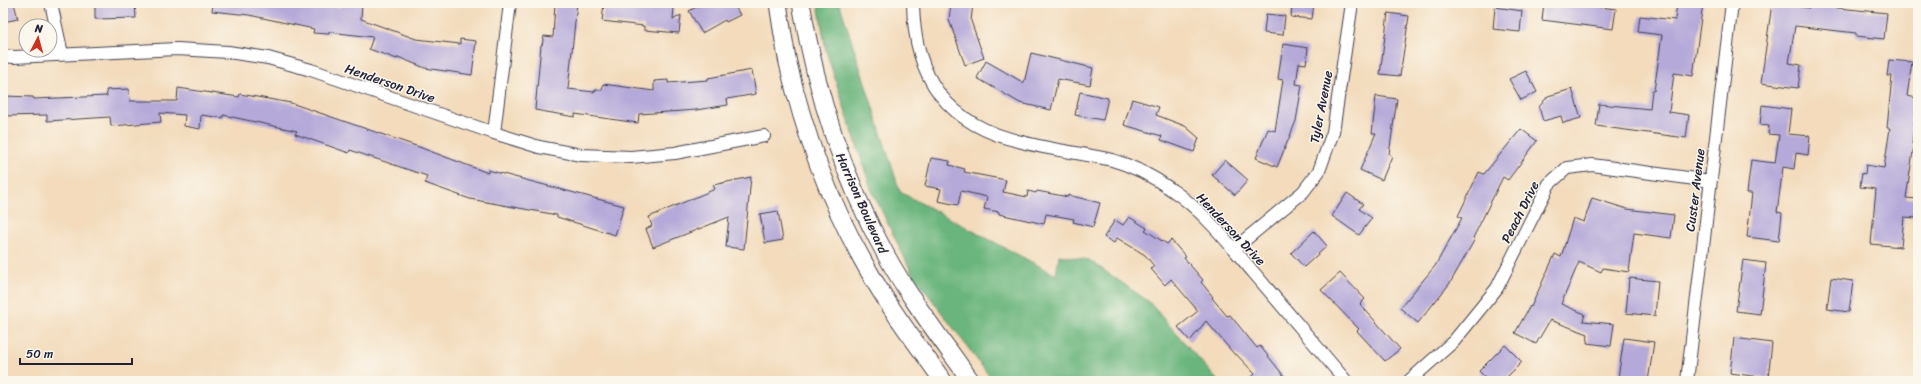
<svg xmlns="http://www.w3.org/2000/svg" width="1921" height="384" font-family="Sriracha,sans-serif">
	<style>
		.forest { fill: #6ab57d; stroke: #466c5c }
		.building { fill: #b5a9d9 }
		.lines { fill: none; stroke-linecap: round; stroke-linejoin: round }
		.street-casing { stroke: #413e4e; stroke-width: 14 }
		.secondary-casing { stroke: #413e4e; stroke-width: 19 }
		.street { stroke: #fff; stroke-width: 12 }
		.secondary { stroke: #fff; stroke-width: 17 }
		.labels { text-anchor: middle; dominant-baseline: central; stroke-width: 3; stroke-linejoin: round; paint-order: stroke }
		.street-label { font-size: 13px; fill: #22223b; stroke: #fbf7ec }
	</style>
	<rect width="100%" height="100%" fill="#fbf7ec"/>
	<filter id="ink" filterUnits="userSpaceOnUse"><feTurbulence type="fractalNoise" baseFrequency=".025" numOctaves="2"/><feDisplacementMap in="SourceGraphic" scale="8" xChannelSelector="R" yChannelSelector="G"/><feConvolveMatrix kernelMatrix="1 2 1 2 8 2 1 2 1" color-interpolation-filters="sRGB"/></filter>
	<filter id="wash" filterUnits="userSpaceOnUse"><feTurbulence type="fractalNoise" baseFrequency=".012" numOctaves="4" result="noise"/><feDisplacementMap in="SourceGraphic" scale="16" xChannelSelector="R" yChannelSelector="G"/><feGaussianBlur stdDeviation="0.9" result="paint"/><feColorMatrix in="noise" values="0 0 0 0 0 0 0 0 0 0 0 0 0 0 0 0 0 1.4 0 .05"/><feComposite in="paint" operator="in"/></filter>
	<g filter="url(#wash)">
		<rect width="100%" height="100%" fill="#f3dbbc"/>
		<path class="forest" d="M 818,3 L 840,5 L 900,192 L 1056,275 L 1059,255 L 1089,260 L 1148,301 L 1218,381 L 993,381 L 912,273 L 871,189 L 826,51 Z"/>
		<g id="blocks">
			<path class="building" d="M 3,3 L 14,3 L 18,19 L 3,22 Z
				M 95,3 L 135,3 L 136,18 L 95,19 Z
				M 213,3 L 307,3 L 340,7 L 341,3 L 362,3 L 361,19 L 416,39 L 460,44 L 460,39 L 476,41 L 472,75 L 425,68 L 398,57 L 397,59 L 369,49 L 373,37 L 329,32 L 329,34 L 313,33 L 314,29 L 249,15 L 212,11 Z
				M 555,3 L 577,3 L 568,89 L 594,92 L 595,90 L 602,90 L 603,84 L 654,91 L 654,81 L 668,80 L 668,83 L 708,80 L 708,78 L 752,70 L 756,94 L 727,99 L 728,105 L 696,110 L 639,114 L 638,123 L 575,114 L 575,117 L 535,110 L 541,45 L 542,45 L 544,36 L 553,37 Z
				M 604,3 L 674,6 L 673,20 L 681,15 L 679,33 L 644,30 L 644,26 L 602,21 Z
				M 704,3 L 733,3 L 740,15 L 726,22 L 725,20 L 702,33 L 689,11 Z
				M 951,3 L 973,3 L 971,21 L 984,58 L 965,65 L 949,20 Z
				M 1292,3 L 1314,3 L 1312,19 L 1291,17 Z
				M 1544,3 L 1566,3 L 1616,9 L 1613,29 L 1542,20 Z
				M 1677,3 L 1703,3 L 1693,76 L 1674,73 L 1669,112 L 1689,115 L 1686,138 L 1596,126 L 1599,104 L 1650,109 L 1652,90 L 1654,91 L 1662,35 L 1638,32 L 1640,16 L 1675,20 Z
				M 1772,3 L 1809,8 L 1809,5 L 1887,13 L 1884,39 L 1856,36 L 1856,33 L 1795,26 L 1789,63 L 1801,65 L 1798,88 L 1761,83 Z
				M 1495,7 L 1522,11 L 1520,32 L 1493,29 Z
				M 1388,13 L 1409,16 L 1400,76 L 1380,74 Z
				M 1266,14 L 1285,16 L 1283,35 L 1264,33 Z
				M 1283,44 L 1308,48 L 1306,64 L 1299,63 L 1296,84 L 1302,85 L 1296,121 L 1277,167 L 1256,158 L 1268,129 L 1275,131 L 1283,80 L 1278,79 Z
				M 1031,53 L 1093,68 L 1090,85 L 1058,79 L 1051,110 L 1020,103 L 977,78 L 986,61 L 1024,83 Z
				M 1889,60 L 1912,62 L 1907,96 L 1917,98 L 1912,144 L 1914,145 L 1906,198 L 1918,199 L 1916,218 L 1904,217 L 1901,247 L 1871,244 L 1876,189 L 1860,187 L 1862,173 L 1865,174 L 1866,165 L 1884,168 L 1890,128 L 1887,128 L 1892,76 L 1887,76 Z
				M 1526,71 L 1537,92 L 1521,100 L 1509,79 Z
				M 178,88 L 239,97 L 240,94 L 291,103 L 419,147 L 488,173 L 488,170 L 624,206 L 615,235 L 557,217 L 557,215 L 470,199 L 425,183 L 427,176 L 350,150 L 349,153 L 295,134 L 297,131 L 223,115 L 223,118 L 201,115 L 200,129 L 184,126 L 185,115 L 160,113 L 161,122 L 111,126 L 110,117 L 47,121 L 47,115 L 3,116 L 3,96 L 33,97 L 34,99 L 107,96 L 106,90 L 129,89 L 130,101 L 177,101 Z
				M 1572,89 L 1581,118 L 1563,123 L 1561,116 L 1543,121 L 1539,107 L 1548,96 Z
				M 1080,92 L 1108,98 L 1103,120 L 1075,115 Z
				M 1376,96 L 1397,99 L 1389,154 L 1392,156 L 1382,180 L 1360,170 L 1376,133 L 1372,133 Z
				M 1132,99 L 1159,107 L 1156,115 L 1185,126 L 1199,138 L 1194,152 L 1161,140 L 1162,136 L 1124,125 Z
				M 1762,105 L 1791,109 L 1788,134 L 1810,136 L 1808,155 L 1796,153 L 1794,169 L 1783,167 L 1777,212 L 1782,213 L 1779,241 L 1747,237 L 1752,193 L 1747,193 L 1751,160 L 1775,163 L 1779,135 L 1768,134 L 1769,126 L 1760,125 Z
				M 1521,129 L 1537,141 L 1508,180 L 1503,177 L 1473,238 L 1475,239 L 1450,283 L 1418,323 L 1400,308 L 1435,266 L 1462,218 L 1458,216 L 1479,172 L 1484,174 Z
				M 931,158 L 950,161 L 949,165 L 965,169 L 964,172 L 1006,180 L 1003,192 L 1027,197 L 1028,191 L 1036,193 L 1037,191 L 1068,197 L 1068,195 L 1100,203 L 1093,227 L 1073,222 L 1074,219 L 1046,214 L 1044,224 L 999,214 L 999,212 L 984,209 L 987,197 L 961,191 L 958,205 L 938,201 L 941,189 L 925,186 Z
				M 1225,160 L 1248,180 L 1235,195 L 1212,175 Z
				M 751,177 L 744,249 L 726,247 L 729,217 L 653,247 L 646,229 L 652,226 L 649,217 L 715,189 L 713,185 Z
				M 1347,193 L 1363,204 L 1359,209 L 1372,218 L 1359,235 L 1332,216 Z
				M 1592,198 L 1627,209 L 1674,215 L 1671,238 L 1634,233 L 1629,272 L 1603,268 L 1601,272 L 1579,262 L 1561,304 L 1585,314 L 1583,321 L 1614,324 L 1611,346 L 1587,343 L 1588,334 L 1550,320 L 1536,344 L 1515,333 L 1530,306 L 1531,307 L 1555,254 L 1561,257 L 1573,218 L 1584,222 Z
				M 778,211 L 783,240 L 765,243 L 760,214 Z
				M 1129,217 L 1147,228 L 1145,230 L 1167,244 L 1171,240 L 1186,257 L 1184,258 L 1203,280 L 1201,282 L 1213,297 L 1212,298 L 1227,316 L 1230,315 L 1257,348 L 1260,346 L 1288,381 L 1248,381 L 1255,374 L 1236,354 L 1235,355 L 1206,321 L 1190,341 L 1178,327 L 1198,311 L 1171,279 L 1165,285 L 1151,269 L 1154,266 L 1145,255 L 1117,238 L 1114,243 L 1104,237 L 1115,220 L 1123,225 Z
				M 1314,231 L 1327,246 L 1304,267 L 1291,253 Z
				M 1743,260 L 1766,263 L 1760,314 L 1736,311 Z
				M 1340,273 L 1365,299 L 1360,304 L 1400,349 L 1385,361 L 1357,331 L 1359,329 L 1321,290 Z
				M 1629,278 L 1658,281 L 1655,316 L 1626,313 Z
				M 1831,278 L 1853,281 L 1849,312 L 1827,309 Z
				M 1624,338 L 1654,342 L 1648,381 L 1618,378 Z
				M 1734,338 L 1772,343 L 1768,378 L 1730,373 Z
				M 1505,345 L 1522,362 L 1503,381 L 1489,381 L 1479,371 Z"/>
		</g>
	</g>
	<g filter="url(#ink)">
		<use href="#blocks" fill-opacity="0" stroke="#413e4e" stroke-width="1"/>
		<g class="lines">
			<defs>
				<path id="street" d="M 51,3 L 62,54
					M 913,3 C 914,78 947,125 1022,142 C 1051,150 1082,153 1112,160 C 1134,166 1154,177 1172,190 C 1205,212 1229,244 1254,273 C 1285,309 1315,345 1346,381
					M 3,56 L 14,57 L 177,49 L 228,52 L 268,58 L 311,70 L 494,133 L 539,147 L 581,155 L 631,157 L 675,153 L 764,136
					M 494,133 L 510,3
					M 1234,249 L 1303,192 L 1319,171 L 1333,132 L 1352,3
					M 1409,381 L 1454,341 L 1497,288 L 1549,184 L 1567,168 L 1592,165 L 1710,181
					M 1687,381 L 1732,3"/>
				<path id="secondary" d="M 778,3 C 781,23 784,43 788,63 C 804,133 831,205 867,268 C 889,308 917,344 943,381
					M 801,3 C 816,92 842,176 886,255 C 910,299 942,340 971,381"/>
			</defs>
			<use href="#street" class="street-casing"/>
			<use href="#secondary" class="secondary-casing"/>
			<use href="#street" class="street"/>
			<use href="#secondary" class="secondary"/>
		</g>
	</g>
	<g class="labels">
		<g class="street-label">
			<text transform="translate(390 83) rotate(19)">Henderson Drive</text>
			<text transform="translate(1321 107) rotate(-79)">Tyler Avenue</text>
			<text transform="translate(1695 190) rotate(-83)">Custer Avenue</text>
			<text transform="translate(862 203) rotate(66)">Harrison Boulevard</text>
			<text transform="translate(1520 212) rotate(-63)">Peach Drive</text>
			<text transform="translate(1231 229) rotate(47)">Henderson Drive</text>
		</g>
	</g>
	<rect width="1921" height="384" fill="none" stroke="#fbf7ec" stroke-width="16"/>
	<g transform="translate(38 38) rotate(6)"><circle r="19" fill="#fbf7ec" stroke="#a4a2a5"/>
	<path d="M0-3L7 15L0 10L-7 15Z" fill="#c8321e"/>
	<text y="-6" font-size="11" font-weight="bold" text-anchor="middle" fill="#22223b">N</text>
	</g>
	<path d="M20 358v6h112v-6" fill="none" stroke="#22223b" stroke-width="2"/>
	<text x="26" y="358" font-size="12" fill="#22223b" stroke="#fbf7ec" stroke-width="3" paint-order="stroke">50 m</text>
</svg>
